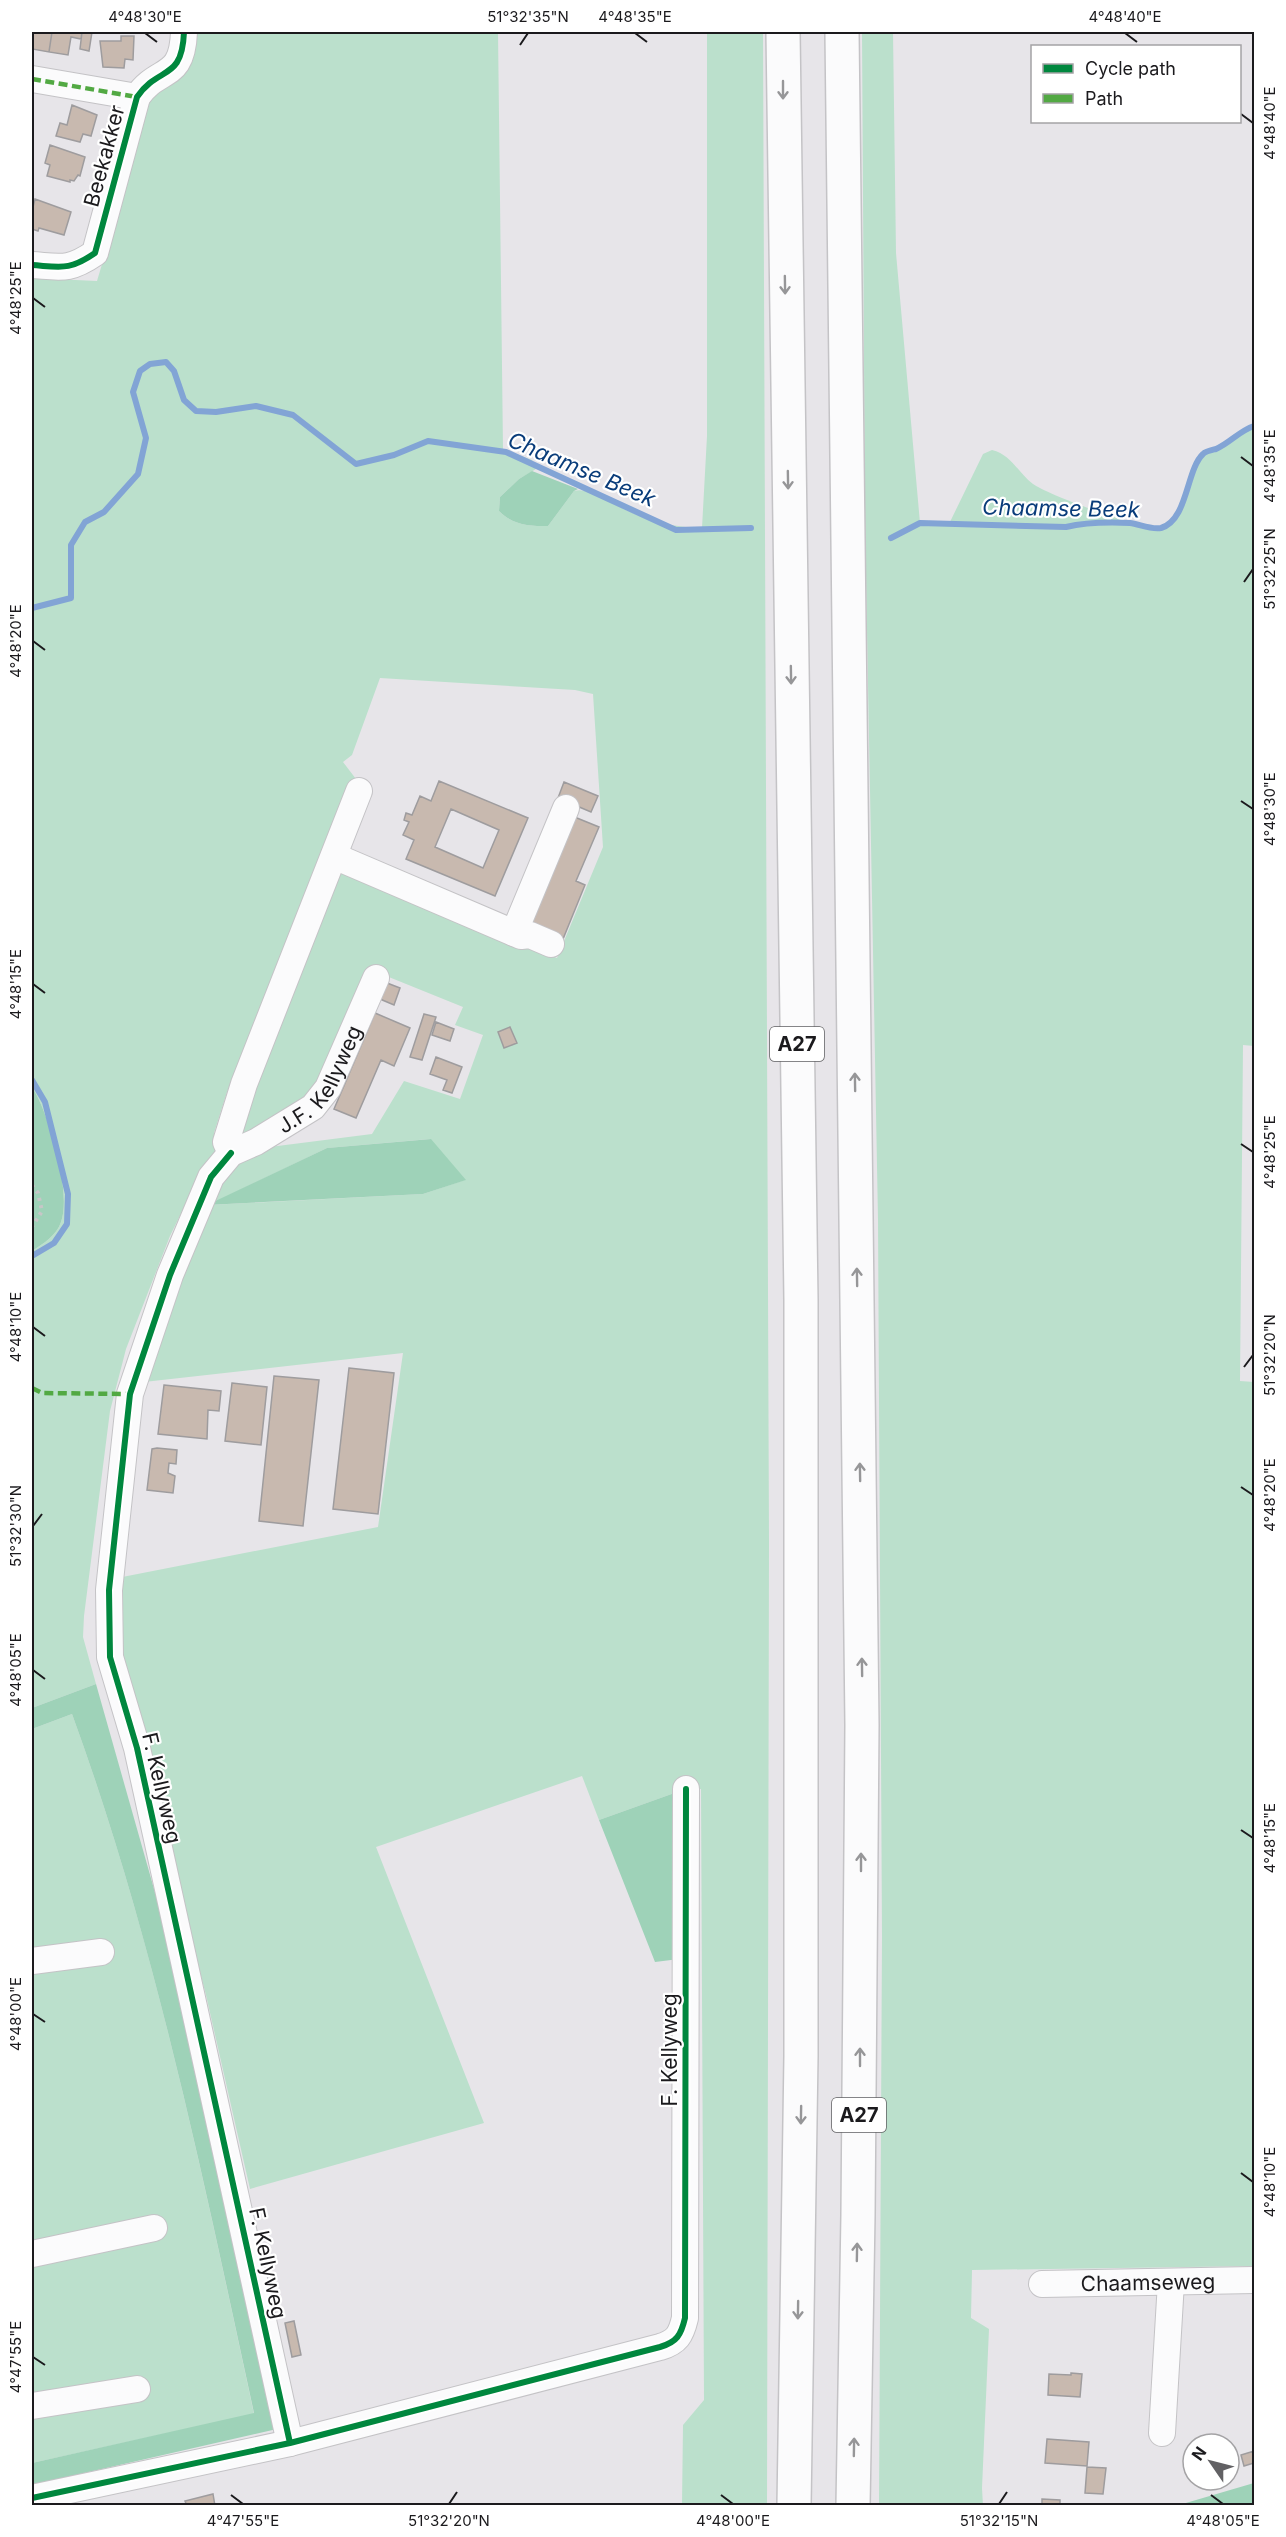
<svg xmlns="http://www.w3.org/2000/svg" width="1286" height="2537" font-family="Inter,sans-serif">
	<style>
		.green { fill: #bbe0cc; fill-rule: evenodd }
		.forest { fill: #9ed2b8 }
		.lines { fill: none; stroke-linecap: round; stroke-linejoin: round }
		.stream { stroke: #82a4d5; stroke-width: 6 }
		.building { fill: #c8b9af; stroke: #9e9c9e; stroke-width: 1.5; fill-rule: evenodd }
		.minor-casing { stroke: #c4c3c6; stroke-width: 28 }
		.highway-casing { stroke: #c4c3c6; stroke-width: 36 }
		.path { stroke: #c7c6c7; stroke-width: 4; stroke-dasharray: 3 4.5; stroke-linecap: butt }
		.minor { stroke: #fbfbfc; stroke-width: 26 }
		.highway { stroke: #fbfbfc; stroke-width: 33 }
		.quiet { stroke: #52a943; stroke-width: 4.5; stroke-dasharray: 9 4.5; stroke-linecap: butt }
		.cycleway-casing { stroke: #fff; stroke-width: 10 }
		.cycleway { stroke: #00873e; stroke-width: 6 }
		.oneway { stroke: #969698 }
		.ticks { fill: none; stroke: #1b1a1d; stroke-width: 2 }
		.labels { text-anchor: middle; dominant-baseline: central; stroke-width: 4.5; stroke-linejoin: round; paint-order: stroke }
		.shield { fill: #fff; stroke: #5f5f61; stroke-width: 1.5 }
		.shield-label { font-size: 20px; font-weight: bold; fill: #1b1a1d }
		.street-label { font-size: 21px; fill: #1b1a1d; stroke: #fff }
		.water-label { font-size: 22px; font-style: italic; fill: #093c7a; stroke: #fff }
		.neatline { fill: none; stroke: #1b1a1d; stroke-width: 2 }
		.ticks-label { font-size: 15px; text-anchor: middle; fill: #1b1a1d }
	</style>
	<rect width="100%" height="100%" fill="#e7e5e9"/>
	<path class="green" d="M 192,32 L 498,32 L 503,449 L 532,460 L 536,469 L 519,479 L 500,497 L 499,511 C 513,525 529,526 548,526 L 574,491 C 584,488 595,495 604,499 C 643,519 659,526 702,528 L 707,436 L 707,32 L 763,32 L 769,1543 L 767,2505 L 682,2505 L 683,2425 L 704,2400 L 701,1789 L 680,1791 L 599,1820 L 582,1776 L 376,1847 L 484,2123 L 250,2189 L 206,1995 L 171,1860 L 106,1650 L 103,1610 L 107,1580 L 378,1527 L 403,1353 L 135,1383 L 197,1225 L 226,1172 L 254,1149 L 372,1134 L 404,1081 L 460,1099 L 483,1035 L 455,1025 L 463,1007 L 369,969 L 311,1099 L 240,1141 L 232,1138 L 340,865 L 557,958 L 603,847 L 593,694 L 575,690 L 380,678 L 352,755 L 343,762 L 356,779 L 227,1092 L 214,1133 L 215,1152 L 191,1193 L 170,1236 L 126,1349 L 110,1411 L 84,1616 L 83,1637 L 96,1684 L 32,1708 L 32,1251 C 43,1244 57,1235 61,1222 C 72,1191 49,1113 32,1087 L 32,278 L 97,281 L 136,151 L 135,118 L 151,95 L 178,78 L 186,68 L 191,52 ZM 430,1139 L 465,1180 L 423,1194 L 209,1205 L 327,1148 Z
		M 862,32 L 893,32 L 896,253 L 920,523 L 949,524 L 983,454 L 992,450 C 1012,455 1018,473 1033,484 C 1048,495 1139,528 1157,528 C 1164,528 1168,524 1172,519 C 1179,510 1184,501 1188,491 C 1192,479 1193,462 1203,453 C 1209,448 1221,448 1228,443 C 1238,436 1243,430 1254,426 L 1254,1046 L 1243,1045 L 1240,1381 L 1254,1382 L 1254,2266 L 972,2270 L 971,2318 L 989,2329 L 982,2488 L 983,2506 L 879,2505 L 882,1936 L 878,1219 L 865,522 Z
		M 72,1714 C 155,1941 203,2178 254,2414 L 32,2463 L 32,1729 Z"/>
	<path class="forest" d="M 532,471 L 578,489 L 574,491 L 548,526 C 529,526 513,525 499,511 L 500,497 L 519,479 Z
		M 32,1087 C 49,1113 72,1192 61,1222 C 57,1235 43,1244 32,1251 Z
		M 431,1139 L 466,1180 L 423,1194 L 207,1205 L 327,1148 Z
		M 96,1684 L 158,1903 L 277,2429 L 32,2485 L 32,2463 L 254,2413 C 203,2178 155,1941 72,1714 L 32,1729 L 32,1708 Z
		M 680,1791 L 679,1959 L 655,1962 L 599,1820 Z
		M 1254,2483 L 1254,2505 L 1179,2505 Z"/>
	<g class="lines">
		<path class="stream" d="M 891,538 L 920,523 L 1066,527 C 1087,522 1108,522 1130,523 C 1139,524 1151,530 1161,528 C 1188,520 1186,470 1203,454 C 1206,451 1212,450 1216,449 C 1230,443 1239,431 1254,426
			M 32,608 L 71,598 L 71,545 L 85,522 L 104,512 L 138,474 L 146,438 L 133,392 L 140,371 L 150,364 L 166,362 L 174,371 L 184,400 L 196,411 L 216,412 L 256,406 L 293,415 L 356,464 L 394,455 L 428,441 L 506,452 L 676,530 L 751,528
			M 32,1080 L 45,1102 L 68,1194 L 67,1224 L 54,1243 L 32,1256"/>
	</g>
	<path class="building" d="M 33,32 L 52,32 L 49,52 L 32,49 Z
		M 52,32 L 82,32 L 81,39 L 71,37 L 68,55 L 49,52 Z
		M 82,32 L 92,32 L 89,51 L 80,49 Z
		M 121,36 L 134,36 L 133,60 L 125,59 L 124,68 L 103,67 L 100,41 L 121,41 Z
		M 72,105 L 97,115 L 91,136 L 83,134 L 80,142 L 56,136 L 60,123 L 67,125 Z
		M 50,145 L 85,157 L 80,176 L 78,175 L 74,181 L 70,180 L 70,182 L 47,176 L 50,165 L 45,163 Z
		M 35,199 L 71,212 L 64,235 L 39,228 L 38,231 L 32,229 L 32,211 Z
		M 439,781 L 528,818 L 495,896 L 406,859 L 414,840 L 403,835 L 409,822 L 404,820 L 406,813 L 412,815 L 420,796 L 431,801 ZM 451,809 L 499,830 L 483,868 L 435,847 Z
		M 564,782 L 598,796 L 591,812 L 558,798 Z
		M 572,816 L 599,827 L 576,881 L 585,885 L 563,939 L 527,924 Z
		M 387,983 L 400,988 L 394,1005 L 380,999 Z
		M 375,1013 L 410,1028 L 394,1066 L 381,1060 L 356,1118 L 334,1109 Z
		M 424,1014 L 436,1017 L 422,1060 L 410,1057 Z
		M 436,1022 L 454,1029 L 450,1041 L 432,1035 Z
		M 510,1027 L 517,1043 L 504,1048 L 498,1032 Z
		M 436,1057 L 462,1067 L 452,1093 L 443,1090 L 447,1080 L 430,1074 Z
		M 349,1368 L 394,1373 L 378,1514 L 333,1509 Z
		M 274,1376 L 319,1380 L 303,1526 L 259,1521 Z
		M 232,1383 L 267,1387 L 261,1445 L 225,1441 Z
		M 164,1385 L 221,1391 L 219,1411 L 208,1410 L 207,1439 L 158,1434 Z
		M 157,1448 L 177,1450 L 176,1464 L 169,1463 L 168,1473 L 175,1476 L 173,1493 L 147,1490 L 152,1449 Z
		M 294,2321 L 301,2355 L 292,2357 L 285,2323 Z
		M 1071,2373 L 1082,2374 L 1080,2397 L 1048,2395 L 1049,2374 L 1071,2375 Z
		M 1047,2439 L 1089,2442 L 1087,2466 L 1045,2463 Z
		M 1254,2451 L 1254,2463 L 1244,2466 L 1241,2455 Z
		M 1087,2467 L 1106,2468 L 1103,2494 L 1085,2493 Z
		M 213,2494 L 215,2506 L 187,2506 L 185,2501 Z
		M 1042,2499 L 1060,2500 L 1060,2506 L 1042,2506 Z"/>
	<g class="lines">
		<defs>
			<g id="minor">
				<path d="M 32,79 L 137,97"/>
				<path d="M 32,265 C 61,267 69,271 95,253 L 137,97 C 159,65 182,82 184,32"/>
				<path d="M 334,856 L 521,936 L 530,935 L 551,944"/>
				<path d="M 514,933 L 566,808"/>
				<path d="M 231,1153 L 226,1142 L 244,1084 L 359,791"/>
				<path d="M 32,1961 L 101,1952"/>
				<path d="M 32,2254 L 154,2228"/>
				<path id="s1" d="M 1042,2284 L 1254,2280"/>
				<path d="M 32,2406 L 137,2389"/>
				<path d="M 1162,2433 L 1171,2282"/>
				<path id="s2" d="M 290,2443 L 137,1748 L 110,1657 L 109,1590 L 130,1394 L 170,1275 L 211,1177 L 231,1153 L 256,1142 L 313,1107 L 328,1088 L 376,978"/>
				<path d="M 32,2498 L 290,2443 L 660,2347 C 677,2342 681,2335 685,2318 L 686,1789"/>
			</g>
			<path id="highway" d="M 783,32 L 801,1300 L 801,2056 L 794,2506
				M 842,32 L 862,1725 L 858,2215 L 853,2506"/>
		</defs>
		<use href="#minor" class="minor-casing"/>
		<use href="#highway" class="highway-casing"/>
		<path class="path" d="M 32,1185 L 38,1193 L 42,1211 L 32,1227"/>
		<use href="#minor" class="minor"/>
		<use href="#highway" class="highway"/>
		<path class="quiet" d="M 32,79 L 137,97
			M 32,1388 L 42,1393 L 130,1394"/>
		<defs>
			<path id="cycleway" d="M 32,265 C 61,267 69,271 95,253 L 137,97 C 159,65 182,82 184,32
				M 231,1153 L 211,1177 L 170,1275 L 130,1394 L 109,1590 L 110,1657 L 137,1748 L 290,2443
				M 32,2498 L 290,2443 L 660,2347 C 677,2342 681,2335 685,2318 L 686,1789"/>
		</defs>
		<use href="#cycleway" class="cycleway-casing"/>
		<use href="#cycleway" class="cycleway"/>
	</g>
	<defs><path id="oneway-shaft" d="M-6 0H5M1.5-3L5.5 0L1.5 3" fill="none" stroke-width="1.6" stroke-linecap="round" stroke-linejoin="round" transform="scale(1.5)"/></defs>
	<g class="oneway">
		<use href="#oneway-shaft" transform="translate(783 90) rotate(90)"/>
		<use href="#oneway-shaft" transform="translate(785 285) rotate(89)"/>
		<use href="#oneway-shaft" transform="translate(788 480) rotate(89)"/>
		<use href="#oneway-shaft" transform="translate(791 675) rotate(89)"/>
		<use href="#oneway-shaft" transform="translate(855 1082) rotate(-91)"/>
		<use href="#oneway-shaft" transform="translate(857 1277) rotate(-91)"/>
		<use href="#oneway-shaft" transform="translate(860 1472) rotate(-91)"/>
		<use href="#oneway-shaft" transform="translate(862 1667) rotate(-91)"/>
		<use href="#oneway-shaft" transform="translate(861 1862) rotate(-90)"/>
		<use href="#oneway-shaft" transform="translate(860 2057) rotate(-90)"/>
		<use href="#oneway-shaft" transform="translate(801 2115) rotate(91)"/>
		<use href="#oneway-shaft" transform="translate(857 2252) rotate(-89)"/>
		<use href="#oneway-shaft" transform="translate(798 2310) rotate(91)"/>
		<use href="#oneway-shaft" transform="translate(854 2447) rotate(-89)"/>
	</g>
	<path class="ticks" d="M 145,33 L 157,42M 635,33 L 647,42M 1125,33 L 1137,42M 520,45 L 528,33M 1241,114 L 1253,123M 33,298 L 45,307M 1241,457 L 1253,466M 1244,582 L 1253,569M 33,641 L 45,650M 1241,801 L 1253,809M 33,984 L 45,993M 1241,1144 L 1253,1152M 33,1327 L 45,1336M 1244,1367 L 1253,1355M 1241,1487 L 1253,1495M 33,1526 L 42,1514M 33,1670 L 45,1679M 1241,1830 L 1253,1838M 33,2014 L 45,2022M 1241,2173 L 1253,2182M 33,2357 L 45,2365M 231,2495 L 243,2504M 721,2495 L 733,2504M 1211,2495 L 1223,2504M 449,2504 L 457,2492M 999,2504 L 1007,2492"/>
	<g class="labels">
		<g class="shield">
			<rect x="770" y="1027" width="54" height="34" rx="4.5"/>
			<rect x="832" y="2098" width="54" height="34" rx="4.5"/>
		</g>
		<g class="shield-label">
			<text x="797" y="1044">A27</text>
			<text x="859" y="2115">A27</text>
		</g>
		<g class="street-label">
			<text transform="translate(104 156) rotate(-75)">Beekakker</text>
			<text stroke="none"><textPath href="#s2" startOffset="1454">J.F. Kellyweg</textPath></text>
			<text transform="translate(162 1788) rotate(77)">F. Kellyweg</text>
			<text transform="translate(669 2050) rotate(-90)">F. Kellyweg</text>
			<text transform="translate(268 2263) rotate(78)">F. Kellyweg</text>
			<text stroke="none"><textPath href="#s1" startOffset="106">Chaamseweg</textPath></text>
		</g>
		<g class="water-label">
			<text transform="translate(582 469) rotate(23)">Chaamse Beek</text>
			<text transform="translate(1061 508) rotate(1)">Chaamse Beek</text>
		</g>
	</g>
	<rect width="1286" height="2537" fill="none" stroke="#ffffff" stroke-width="66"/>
	<rect x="1031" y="45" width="210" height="78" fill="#ffffff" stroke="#a4a3a5" stroke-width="1.5"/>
	<rect x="1043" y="64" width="30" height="9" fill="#00873e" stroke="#a4a3a5" stroke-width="1.5"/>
	<text x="1085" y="75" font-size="18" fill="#1b1a1d">Cycle path</text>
	<rect x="1043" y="94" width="30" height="9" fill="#52a943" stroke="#a4a3a5" stroke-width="1.5"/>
	<text x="1085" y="105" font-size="18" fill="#1b1a1d">Path</text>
	<g transform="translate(1211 2462) rotate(305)"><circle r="28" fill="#ffffff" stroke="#a4a3a5" stroke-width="1.5"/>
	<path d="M0-4.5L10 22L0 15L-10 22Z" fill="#626164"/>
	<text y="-9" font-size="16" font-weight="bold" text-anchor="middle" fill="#1b1a1d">N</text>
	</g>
	<rect x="33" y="33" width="1220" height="2471" class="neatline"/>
	<g class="ticks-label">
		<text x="145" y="22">4°48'30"E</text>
		<text x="528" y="22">51°32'35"N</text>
		<text x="635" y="22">4°48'35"E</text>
		<text x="1125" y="22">4°48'40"E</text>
		<text transform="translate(1270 123) rotate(-90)" y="5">4°48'40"E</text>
		<text transform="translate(16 298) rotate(-90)" y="5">4°48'25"E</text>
		<text transform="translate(1270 466) rotate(-90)" y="5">4°48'35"E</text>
		<text transform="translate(1270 569) rotate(-90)" y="5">51°32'25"N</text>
		<text transform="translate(16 641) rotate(-90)" y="5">4°48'20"E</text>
		<text transform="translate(1270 809) rotate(-90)" y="5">4°48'30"E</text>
		<text transform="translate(16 984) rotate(-90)" y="5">4°48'15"E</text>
		<text transform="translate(1270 1152) rotate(-90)" y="5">4°48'25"E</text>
		<text transform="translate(16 1327) rotate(-90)" y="5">4°48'10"E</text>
		<text transform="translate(1270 1355) rotate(-90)" y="5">51°32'20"N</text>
		<text transform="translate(1270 1495) rotate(-90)" y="5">4°48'20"E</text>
		<text transform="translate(16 1526) rotate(-90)" y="5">51°32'30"N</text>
		<text transform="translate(16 1670) rotate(-90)" y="5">4°48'05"E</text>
		<text transform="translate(1270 1838) rotate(-90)" y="5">4°48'15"E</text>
		<text transform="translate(16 2014) rotate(-90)" y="5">4°48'00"E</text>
		<text transform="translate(1270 2182) rotate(-90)" y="5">4°48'10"E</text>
		<text transform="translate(16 2357) rotate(-90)" y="5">4°47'55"E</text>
		<text x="243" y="2526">4°47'55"E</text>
		<text x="449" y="2526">51°32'20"N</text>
		<text x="733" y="2526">4°48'00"E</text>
		<text x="999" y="2526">51°32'15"N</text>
		<text x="1223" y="2526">4°48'05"E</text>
	</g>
</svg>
